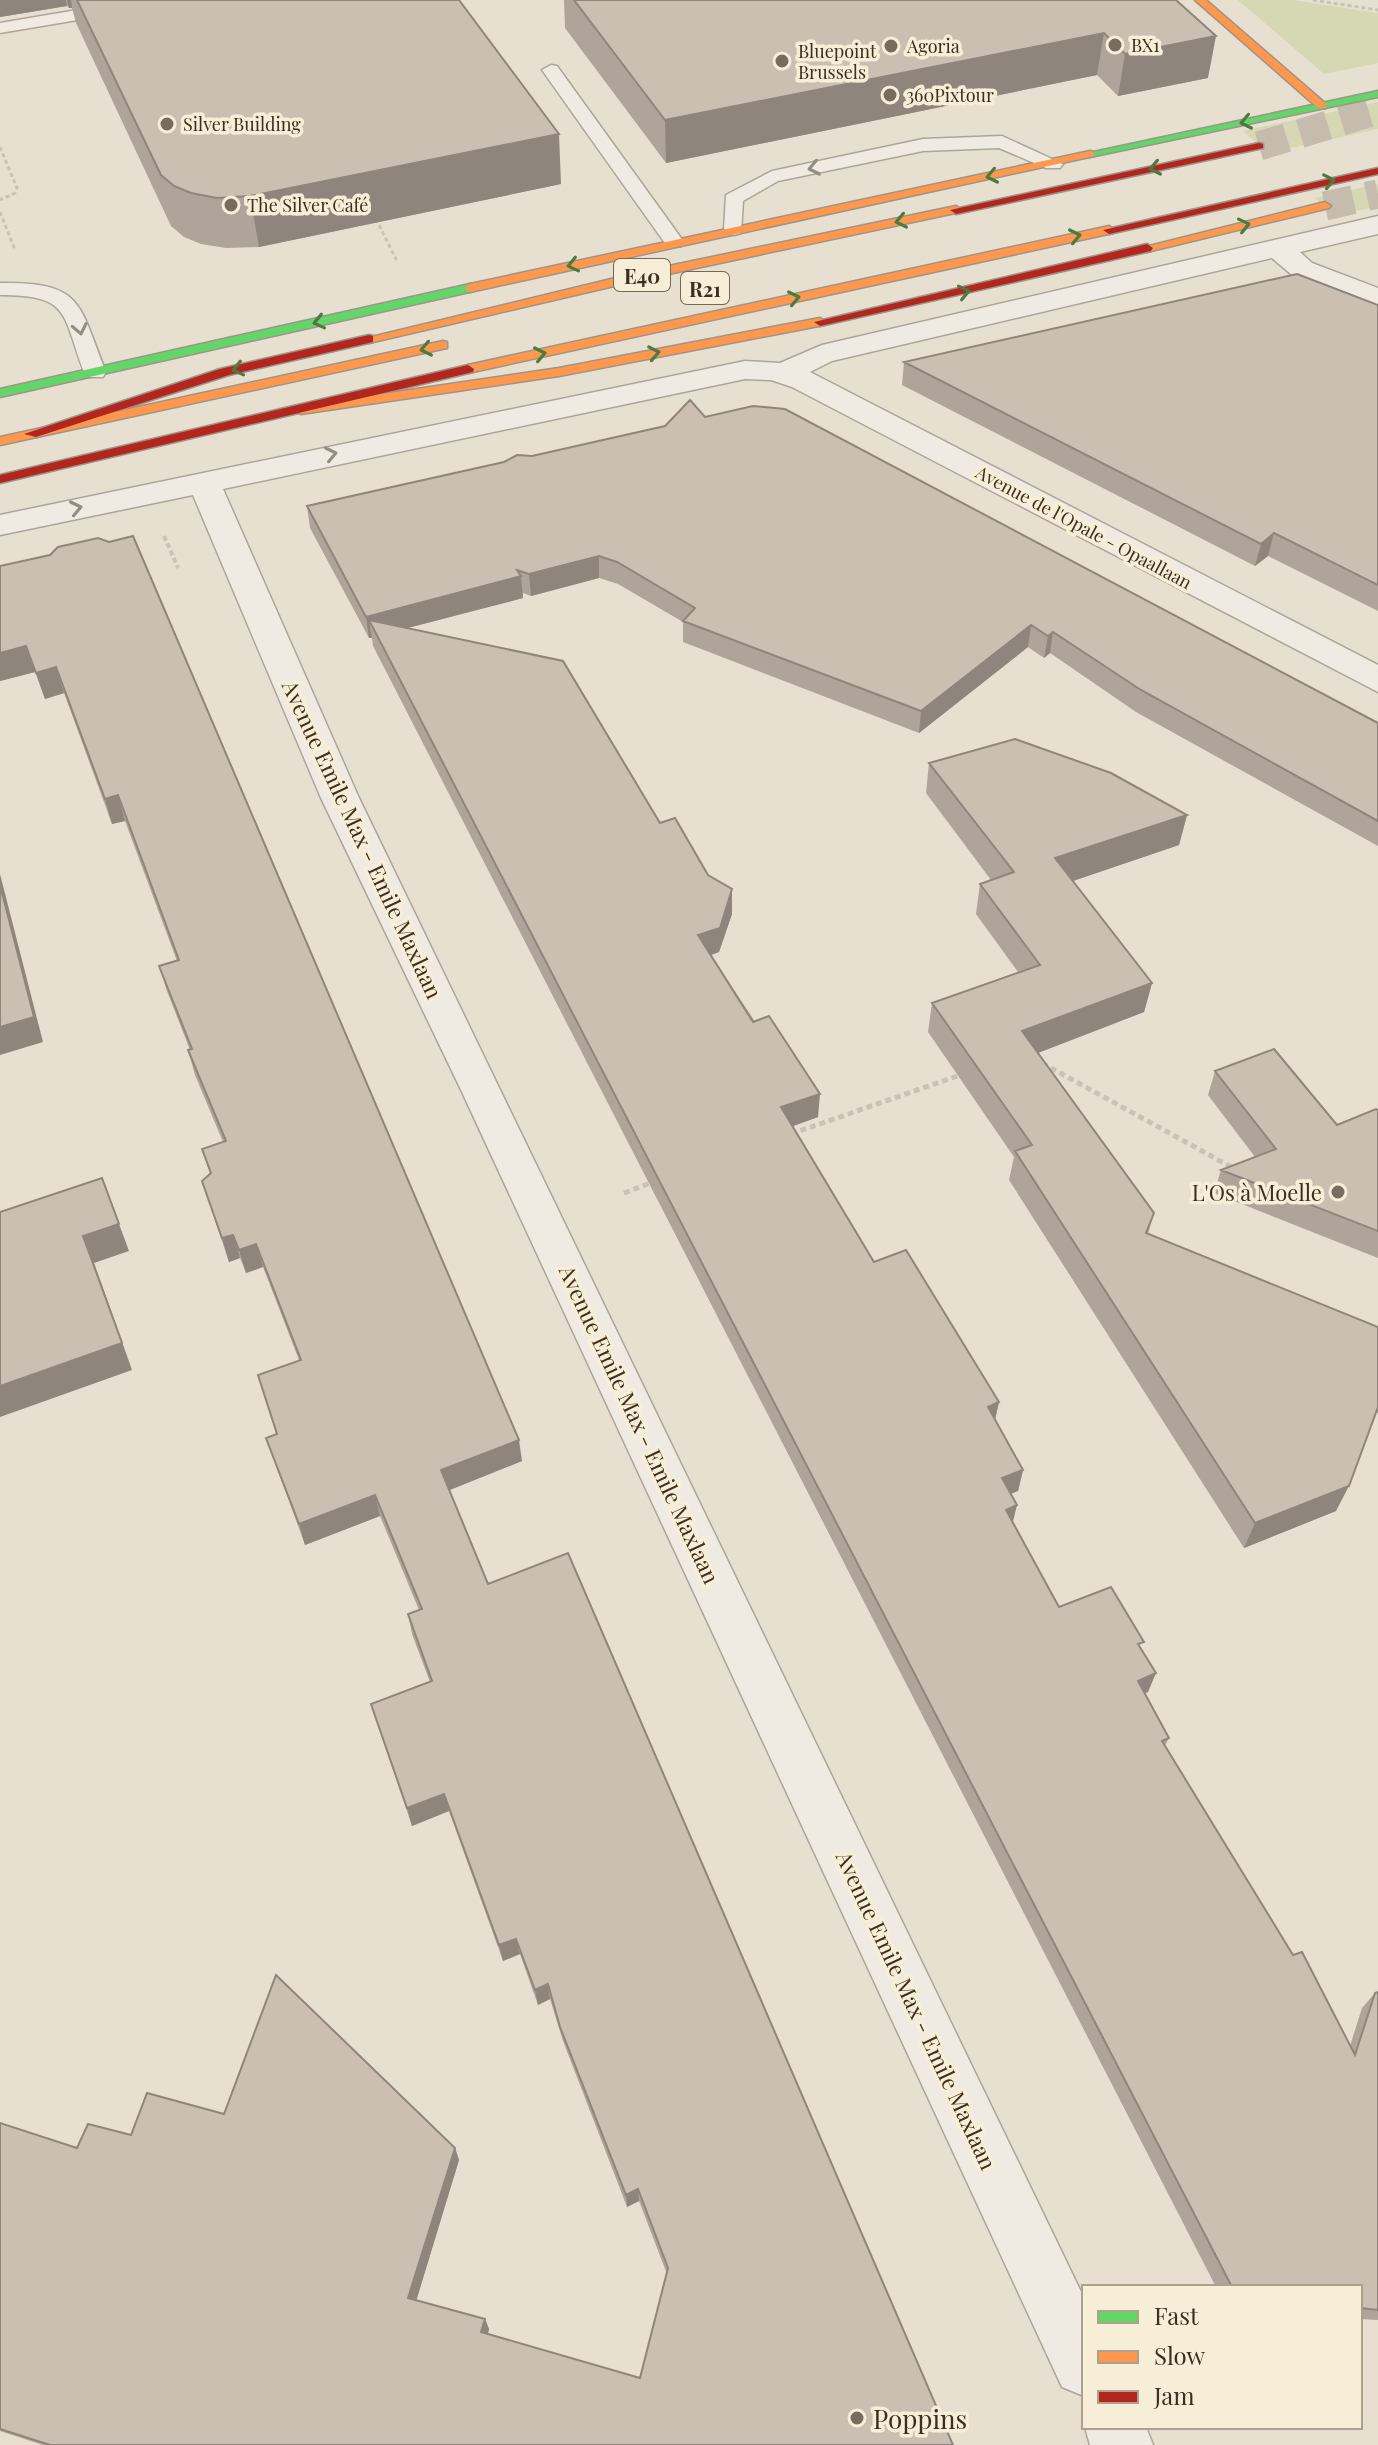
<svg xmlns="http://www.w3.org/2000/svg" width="1378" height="2445" font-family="'Playfair Display',serif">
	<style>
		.green { fill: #d6d7b3 }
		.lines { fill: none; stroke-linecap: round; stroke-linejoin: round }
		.highway-tunnel { stroke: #c5bcae; stroke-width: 29; stroke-dasharray: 29 14; stroke-linecap: butt }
		.lane-casing { stroke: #ada599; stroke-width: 3 }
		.street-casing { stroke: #ada599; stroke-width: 3 }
		.fast-casing { stroke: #9c958a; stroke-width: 3 }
		.slow-casing { stroke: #9c958a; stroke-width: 3 }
		.jam-casing { stroke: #9c958a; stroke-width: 3 }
		.path-far2 { stroke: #c8c2b9; stroke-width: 3; stroke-dasharray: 4 3; stroke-linecap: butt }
		.path-far1 { stroke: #c8c2b9; stroke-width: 4; stroke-dasharray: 5 3; stroke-linecap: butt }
		.path { stroke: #c8c2b9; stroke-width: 5; stroke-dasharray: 6 4; stroke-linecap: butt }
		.lane { fill: #efebe3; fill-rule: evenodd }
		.street { fill: #efebe3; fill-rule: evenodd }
		.fast { fill: #63d668; fill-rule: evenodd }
		.slow { fill: #ff974d; fill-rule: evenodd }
		.jam { fill: #b3261e; fill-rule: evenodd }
		.wall { fill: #afa499 }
		.shaded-wall { fill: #8e867d }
		.building { fill: #cbbfb2; stroke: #8e867d; stroke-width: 2 }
		.oneway { stroke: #4e7a40 }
		.oneway2 { stroke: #968c82 }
		.poi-dot { fill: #786c5e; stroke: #f7eed8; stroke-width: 3 }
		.labels { text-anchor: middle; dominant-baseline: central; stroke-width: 7; stroke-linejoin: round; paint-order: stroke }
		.far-poi-label { font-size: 18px; fill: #3d2e20; stroke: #f7eed8; text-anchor: start }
		.far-street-label { font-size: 18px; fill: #3d2e20; stroke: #f7eed8 }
		.shield { fill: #f7eed8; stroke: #756857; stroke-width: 2 }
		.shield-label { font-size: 20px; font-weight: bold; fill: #3d2e20 }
		.street-label { font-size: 22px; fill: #3d2e20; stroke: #f7eed8 }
		.poi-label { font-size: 22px; fill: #3d2e20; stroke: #f7eed8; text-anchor: end }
		.near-poi-label { font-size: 26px; fill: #3d2e20; stroke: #f7eed8; text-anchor: start }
	</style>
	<rect width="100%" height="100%" fill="#e7e0d1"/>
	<path class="green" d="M 1238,0 L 1293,0 L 1378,13 L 1378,63 L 1324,74 Z
		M 1378,102 L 1378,129 L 1268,153 L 1243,131 Z
		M 1378,184 L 1378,206 L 1335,216 L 1315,198 Z"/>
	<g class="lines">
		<path class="highway-tunnel" d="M 1259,146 L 1378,110
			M 1325,206 L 1378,194"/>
		<defs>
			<path id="lane" d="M 136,0 L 176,0 L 167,5 L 0,33 L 0,23 Z
				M 551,65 L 557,66 L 681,238 L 684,242 L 681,246 L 667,246 L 542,70 Z
				M 1002,136 L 1063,164 L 1060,168 L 1046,168 L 999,148 L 923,151 L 778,181 L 743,201 L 741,233 L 734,235 L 724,229 L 726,195 L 772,171 L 923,139 Z
				M 0,283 C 84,282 78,303 106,372 L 103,377 L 87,377 L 84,372 C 62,314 71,295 0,295 Z"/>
			<path id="street" d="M 1378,216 L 1378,234 L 1300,252 L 1312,263 L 1378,288 L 1378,307 L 1292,275 L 1272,258 L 832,361 L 810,372 L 1378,665 L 1378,692 L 792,387 L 771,380 L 745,379 L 223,489 L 359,798 L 1084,2298 L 1084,2396 L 1062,2387 L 462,1092 L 321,798 L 193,495 L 0,535 L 0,515 L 745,361 L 780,363 L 822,345 Z
				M 1084,2424 L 1146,2427 L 1153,2445 L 1090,2445 Z"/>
			<path id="fast" d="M 1378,91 L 1378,97 L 1090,157 L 1084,154 Z
				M 470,284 L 474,285 L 474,291 L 0,397 L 0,389 Z"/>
			<path id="slow" d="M 1195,0 L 1206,0 L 1326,104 L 1326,108 L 1318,108 Z
				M 1090,151 L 1094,152 L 1094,156 L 470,292 L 464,288 L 470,284 Z
				M 1325,202 L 1331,206 L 1329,208 L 1147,252 L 1141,248 Z
				M 956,206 L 962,210 L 960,212 L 640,280 L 369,343 L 363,339 L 640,272 Z
				M 1109,226 L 1115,230 L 1113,233 L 468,373 L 462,369 L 468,365 Z
				M 820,318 L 826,322 L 824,325 L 559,376 L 301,414 L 295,410 L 301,406 L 559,368 Z
				M 443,341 L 447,342 L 447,348 L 0,445 L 0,437 Z"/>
			<path id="jam" d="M 1259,143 L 1263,144 L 1263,148 L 956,214 L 950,210 Z
				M 1378,168 L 1378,174 L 1109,234 L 1103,230 Z
				M 1147,244 L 1153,248 L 1151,251 L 820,326 L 814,322 Z
				M 369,335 L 373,336 L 373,342 L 229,375 L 36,437 L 24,434 L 220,369 Z
				M 468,365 L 474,369 L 473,372 L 0,483 L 0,475 Z"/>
		</defs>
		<use href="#lane" class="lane-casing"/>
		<use href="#street" class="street-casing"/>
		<use href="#fast" class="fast-casing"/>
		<use href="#slow" class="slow-casing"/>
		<use href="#jam" class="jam-casing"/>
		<path class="path-far2" d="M 1313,0 L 1378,10
			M 0,147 L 17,188 L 15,193 L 0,200
			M 0,212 L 15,250
			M 376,219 L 397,261"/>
		<path class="path-far1" d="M 164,536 L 178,568"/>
		<path class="path" d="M 1042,1063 L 1233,1168
			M 791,1134 L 963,1074
			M 624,1193 L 653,1182"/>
		<use href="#lane" class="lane"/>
		<use href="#street" class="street"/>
		<use href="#fast" class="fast"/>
		<use href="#slow" class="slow"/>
		<use href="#jam" class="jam"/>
	</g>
	<path class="wall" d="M 0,0 L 459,0 L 561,184 L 259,247 L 226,248 L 201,244 L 184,237 L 171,226 L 76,23 L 72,8 L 69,8 L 67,6 L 0,17 Z
		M 564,0 L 1176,0 L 1208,78 L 1118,96 L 1097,75 L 666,163 L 565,28 Z
		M 1378,305 L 1378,611 L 1268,556 L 1255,566 L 902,385 L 904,362 Z
		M 705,417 L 1378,723 L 1378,846 L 1136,712 L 1050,653 L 1044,658 L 1028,647 L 919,733 L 683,642 L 683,622 L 618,584 L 599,578 L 531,596 L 523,593 L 523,598 L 407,628 L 660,823 L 708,875 L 732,914 L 719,952 L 711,955 L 818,1117 L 792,1126 L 874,1262 L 999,1402 L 995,1420 L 1023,1470 L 1018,1491 L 1010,1494 L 1012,1523 L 1059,1607 L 1141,1649 L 1148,1692 L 1145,1693 L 1169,1738 L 1165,1746 L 1293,1955 L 1350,2046 L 1362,2008 L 1375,1993 L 1378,1992 L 1378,2320 L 1360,2319 L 1360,2287 L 1216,2287 L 373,646 L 372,638 L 369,638 L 310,528 L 307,506 Z
		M 0,566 L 522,1461 L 449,1490 L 488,1584 L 953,2445 L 43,2445 L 0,2431 L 0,2123 L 77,2148 L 224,2114 L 455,2148 L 459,2160 L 416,2301 L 485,2319 L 489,2329 L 488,2334 L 640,2378 L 667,2274 L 639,2201 L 627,2207 L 563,2041 L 550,1999 L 538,2005 L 520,1954 L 503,1961 L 449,1811 L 412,1826 L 371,1704 L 430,1682 L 412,1634 L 408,1614 L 419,1610 L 380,1516 L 305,1545 L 266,1438 L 277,1434 L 299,1360 L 263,1267 L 246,1273 L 240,1258 L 229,1262 L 202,1181 L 210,1174 L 202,1149 L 223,1142 L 195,1075 L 188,1050 L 190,1050 L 167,991 L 159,966 L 177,961 L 125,821 L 112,824 L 64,693 L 45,699 L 35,672 L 0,681 Z
		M 929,763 L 1187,815 L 1179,845 L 1073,881 L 1152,983 L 1144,1012 L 1038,1053 L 1154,1213 L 1148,1234 L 1378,1327 L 1378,1413 L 1376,1412 L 1336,1511 L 1244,1548 L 1009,1180 L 1014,1157 L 928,1032 L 932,1003 L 1018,972 L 976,914 L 980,884 L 991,880 L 926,793 Z
		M 1215,1071 L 1337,1125 L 1378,1110 L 1378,1258 L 1214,1193 L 1221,1170 L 1255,1157 L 1208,1095 Z"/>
	<path class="shaded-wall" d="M 0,0 L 66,0 L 67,6 L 0,17 Z
		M 67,0 L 71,0 L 72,8 L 69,8 Z
		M 1104,33 L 1097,75 L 666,163 L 665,120 Z
		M 1216,36 L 1208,78 L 1118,96 L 1125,54 Z
		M 559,134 L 561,184 L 259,247 L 250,196 Z
		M 1274,533 L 1268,556 L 1255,566 L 1261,544 Z
		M 599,556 L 599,578 L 531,596 L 529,574 Z
		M 521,576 L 523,598 L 377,636 L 369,620 L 372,638 L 369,638 L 366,617 Z
		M 1031,625 L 1028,647 L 919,733 L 921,711 Z
		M 1053,632 L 1050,653 L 1044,658 L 1048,636 Z
		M 26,646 L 35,672 L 0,681 L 0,653 Z
		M 56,667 L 64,693 L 45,699 L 36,673 Z
		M 118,795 L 125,821 L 112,824 L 105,799 Z
		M 1187,815 L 1179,845 L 1049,889 L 1055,858 Z
		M 0,874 L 43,1042 L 0,1055 Z
		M 732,889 L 732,914 L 719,952 L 698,960 L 698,935 Z
		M 1152,983 L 1144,1012 L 1017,1061 L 1022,1031 Z
		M 820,1094 L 818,1117 L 780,1131 L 781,1107 Z
		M 119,1224 L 129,1251 L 94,1263 L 132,1370 L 0,1417 L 0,1386 L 83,1236 Z
		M 233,1235 L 240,1258 L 229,1262 L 222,1238 Z
		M 256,1244 L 263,1267 L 246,1273 L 239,1250 Z
		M 999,1402 L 994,1424 L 988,1407 Z
		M 519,1440 L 522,1461 L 445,1492 L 441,1470 Z
		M 1023,1470 L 1018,1491 L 997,1499 L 1002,1478 Z
		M 1349,1486 L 1336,1511 L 1244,1548 L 1255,1523 Z
		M 375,1495 L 380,1516 L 305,1545 L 299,1524 Z
		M 1017,1505 L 1012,1526 L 1006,1510 Z
		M 1156,1673 L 1148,1692 L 1131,1699 L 1138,1681 Z
		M 444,1794 L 449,1811 L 412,1826 L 407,1808 Z
		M 516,1939 L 520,1954 L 503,1961 L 499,1945 Z
		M 548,1984 L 550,1999 L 538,2005 L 535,1990 Z
		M 455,2148 L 459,2160 L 414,2308 L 408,2298 Z
		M 638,2189 L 639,2201 L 627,2207 L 626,2195 Z
		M 485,2319 L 489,2329 L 486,2341 L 481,2332 Z"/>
	<path class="building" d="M 77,0 L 459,0 L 559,134 L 250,196 L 217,198 L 191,193 L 174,186 L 161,175 Z
		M 574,0 L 1176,0 L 1216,36 L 1125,54 L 1104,33 L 665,120 Z
		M 1297,274 L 1378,305 L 1378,585 L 1274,533 L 1261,544 L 904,362 Z
		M 690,400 L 705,417 L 753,406 L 785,409 L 1378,723 L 1378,821 L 1141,690 L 1053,632 L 1048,636 L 1031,625 L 921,711 L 683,621 L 695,608 L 617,562 L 599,556 L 529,574 L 517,570 L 521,576 L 366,617 L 307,506 L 504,462 L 517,455 L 532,456 L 665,426 Z
		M 133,536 L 519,1440 L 441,1470 L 488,1584 L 568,1553 L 953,2445 L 50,2445 L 0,2429 L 0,2123 L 77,2148 L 88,2124 L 131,2135 L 147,2093 L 224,2114 L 276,1975 L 455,2148 L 408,2298 L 485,2319 L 481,2332 L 640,2378 L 668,2268 L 638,2189 L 626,2195 L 560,2027 L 548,1984 L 535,1990 L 516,1939 L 499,1945 L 444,1794 L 407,1808 L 371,1704 L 432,1681 L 408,1614 L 422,1609 L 375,1495 L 299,1524 L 266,1438 L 277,1434 L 258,1375 L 301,1360 L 256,1244 L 239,1250 L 233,1235 L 222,1238 L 202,1181 L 211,1173 L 202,1149 L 226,1141 L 188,1050 L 192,1049 L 159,966 L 179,960 L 118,795 L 105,799 L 56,667 L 36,673 L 26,646 L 0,653 L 0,566 L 50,555 L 58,547 L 98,538 L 109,542 Z
		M 369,620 L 563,661 L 660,823 L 675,818 L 708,875 L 732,889 L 720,928 L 698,935 L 753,1022 L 769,1016 L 820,1094 L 781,1107 L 874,1262 L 906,1250 L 999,1402 L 988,1407 L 1023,1470 L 1002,1478 L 1017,1505 L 1006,1510 L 1059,1607 L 1111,1587 L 1144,1642 L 1138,1644 L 1156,1673 L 1138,1681 L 1169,1738 L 1162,1741 L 1293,1955 L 1302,1952 L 1355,2055 L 1375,1993 L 1378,1992 L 1378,2310 L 1360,2308 L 1360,2287 L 1232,2287 Z
		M 1015,739 L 1111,773 L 1187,815 L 1055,858 L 1152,983 L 1022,1031 L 1154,1213 L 1146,1233 L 1378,1327 L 1378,1407 L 1349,1486 L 1255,1523 L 1015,1151 L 1032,1145 L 932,1003 L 1040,965 L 980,884 L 1014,872 L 929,763 Z
		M 0,885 L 34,1017 L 0,1027 Z
		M 1274,1049 L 1337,1125 L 1376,1109 L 1378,1110 L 1378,1231 L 1221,1170 L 1276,1149 L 1215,1071 Z
		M 102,1178 L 119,1224 L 83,1236 L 122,1343 L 0,1386 L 0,1212 Z"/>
	<defs><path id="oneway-chevron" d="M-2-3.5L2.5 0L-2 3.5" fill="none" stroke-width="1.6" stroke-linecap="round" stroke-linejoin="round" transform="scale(2)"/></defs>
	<g class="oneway">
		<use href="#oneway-chevron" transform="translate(1246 122) rotate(168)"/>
		<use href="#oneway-chevron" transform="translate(1155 168) rotate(168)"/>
		<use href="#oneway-chevron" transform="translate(992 176) rotate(168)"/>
		<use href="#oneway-chevron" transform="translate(1329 181) rotate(-11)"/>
		<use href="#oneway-chevron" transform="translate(901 221) rotate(168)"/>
		<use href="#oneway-chevron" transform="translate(1244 225) rotate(-13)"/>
		<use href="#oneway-chevron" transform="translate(1075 236) rotate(-12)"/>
		<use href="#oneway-chevron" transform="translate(573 265) rotate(167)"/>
		<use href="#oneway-chevron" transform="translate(964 292) rotate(-13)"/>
		<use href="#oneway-chevron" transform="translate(794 298) rotate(-12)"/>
		<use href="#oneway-chevron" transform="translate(319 322) rotate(167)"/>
		<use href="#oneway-chevron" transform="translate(426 349) rotate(168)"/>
		<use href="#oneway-chevron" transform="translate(654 353) rotate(-11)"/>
		<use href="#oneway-chevron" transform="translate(540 354) rotate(-12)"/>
		<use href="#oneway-chevron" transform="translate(238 369) rotate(167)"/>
	</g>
	<g class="oneway2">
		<use href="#oneway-chevron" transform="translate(814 168) rotate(168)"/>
		<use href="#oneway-chevron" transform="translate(80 329) rotate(78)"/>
		<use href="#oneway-chevron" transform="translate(331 454) rotate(-12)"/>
		<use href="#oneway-chevron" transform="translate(76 508) rotate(-12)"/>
	</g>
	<g class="poi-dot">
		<circle cx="1115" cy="45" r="8"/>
		<circle cx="891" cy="46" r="8"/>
		<circle cx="782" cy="61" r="8"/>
		<circle cx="890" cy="95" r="8"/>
		<circle cx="167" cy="124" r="8"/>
		<circle cx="231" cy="205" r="8"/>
		<circle cx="1338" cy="1192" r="8"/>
		<circle cx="857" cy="2418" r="8"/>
	</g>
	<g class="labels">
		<g class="far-poi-label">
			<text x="1131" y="45">BX1</text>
			<text x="907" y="46">Agoria</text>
			<text x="798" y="51">Bluepoint<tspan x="798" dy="21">Brussels</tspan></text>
			<text x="906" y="95">360Pixtour</text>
			<text x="183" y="124">Silver Building</text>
			<text x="247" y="205">The Silver Café</text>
		</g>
		<g class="far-street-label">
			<text transform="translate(1084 527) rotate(28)">Avenue de l'Opale - Opaallaan</text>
		</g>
		<g class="shield">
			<rect x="614" y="259" width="56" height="32" rx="6"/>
			<rect x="681" y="272" width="48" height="32" rx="6"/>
		</g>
		<g class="shield-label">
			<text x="642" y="275">E40</text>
			<text x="705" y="288">R21</text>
		</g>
		<g class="street-label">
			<text transform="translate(363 839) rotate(65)">Avenue Emile Max - Emile Maxlaan</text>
			<text transform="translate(640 1424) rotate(65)">Avenue Emile Max - Emile Maxlaan</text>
			<text transform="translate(917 2010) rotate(65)">Avenue Emile Max - Emile Maxlaan</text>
		</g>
		<g class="poi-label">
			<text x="1322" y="1192">L'Os à Moelle</text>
		</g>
		<g class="near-poi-label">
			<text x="873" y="2418">Poppins</text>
		</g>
	</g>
	<rect x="1082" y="2285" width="280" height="144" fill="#f7eed8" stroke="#ada18e" stroke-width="2"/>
	<rect x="1098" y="2311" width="40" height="12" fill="#63d668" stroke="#ada18e" stroke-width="2"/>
	<text x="1154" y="2325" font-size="24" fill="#3d2e20">Fast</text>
	<rect x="1098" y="2351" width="40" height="12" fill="#ff974d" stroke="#ada18e" stroke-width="2"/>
	<text x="1154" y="2365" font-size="24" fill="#3d2e20">Slow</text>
	<rect x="1098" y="2391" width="40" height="12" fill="#b3261e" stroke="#ada18e" stroke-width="2"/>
	<text x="1154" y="2405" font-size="24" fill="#3d2e20">Jam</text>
</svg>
